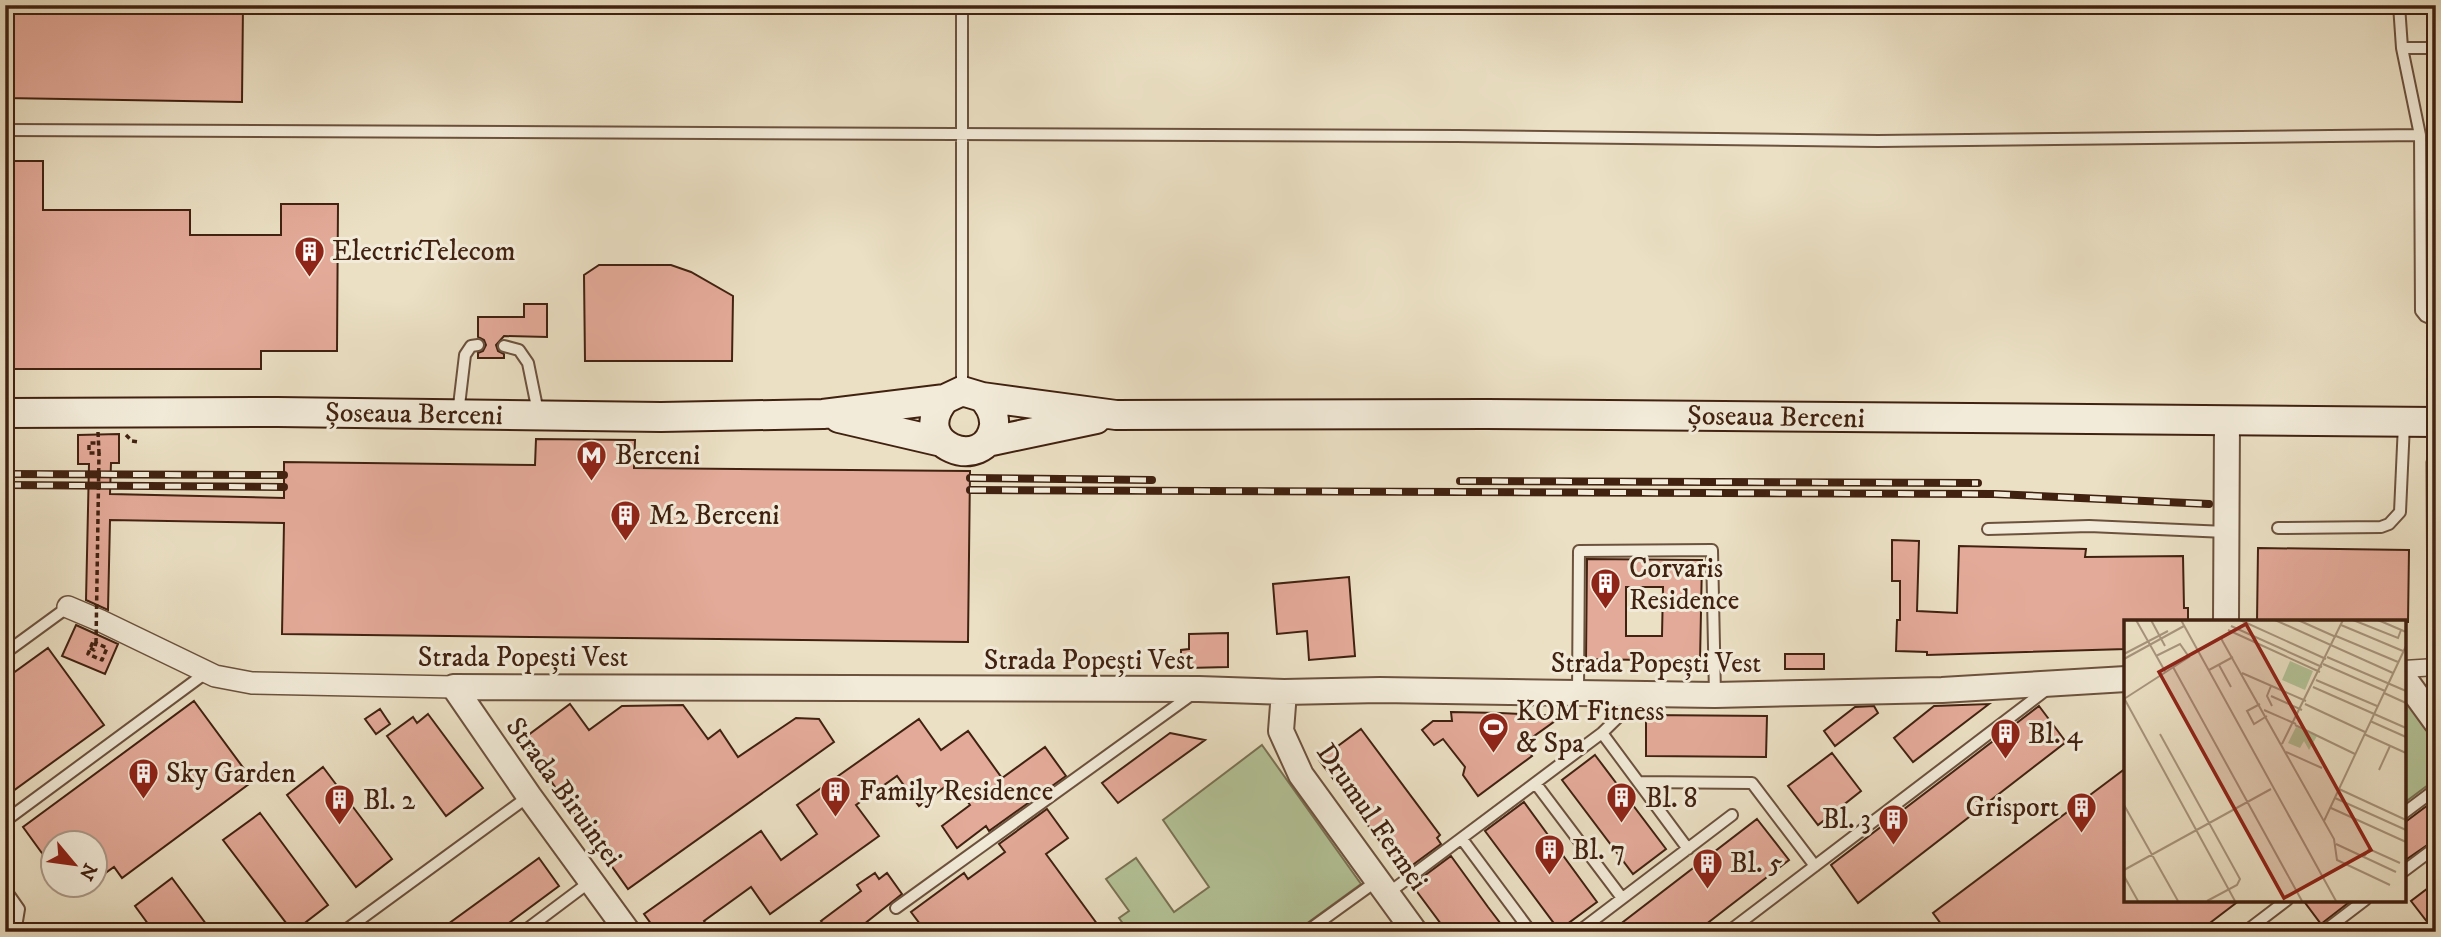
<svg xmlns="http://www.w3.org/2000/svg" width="2441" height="937" font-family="'IM FELL DW Pica',serif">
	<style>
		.green { fill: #b3c397; stroke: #7a7254; stroke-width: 2 }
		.building { fill: #e4aa99; stroke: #412110; stroke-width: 2; fill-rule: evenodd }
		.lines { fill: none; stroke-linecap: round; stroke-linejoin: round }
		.service-casing { stroke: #6c513d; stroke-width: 14 }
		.pedestrian-casing { stroke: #6c513d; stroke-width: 19 }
		.minor-casing { stroke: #6c513d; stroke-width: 24 }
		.tertiary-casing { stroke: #6c513d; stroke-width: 28 }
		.secondary-casing { stroke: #412110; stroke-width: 32 }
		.path { stroke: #412110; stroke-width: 3.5; stroke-dasharray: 5 3.5; stroke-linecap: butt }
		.service { stroke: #f2ebd9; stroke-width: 10 }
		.pedestrian { stroke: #f2ebd9; stroke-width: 16 }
		.minor { stroke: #f2ebd9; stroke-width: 21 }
		.tertiary { stroke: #f2ebd9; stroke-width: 24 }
		.secondary { stroke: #f2ebd9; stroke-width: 28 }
		.rail-casing { stroke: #412110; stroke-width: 8 }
		.rail { stroke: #f2ebd9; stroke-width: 5; stroke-dasharray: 16; stroke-linecap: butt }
		.path-bridge { stroke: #412110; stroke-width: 3.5; stroke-dasharray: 5 3.5; stroke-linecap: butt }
		.labels { text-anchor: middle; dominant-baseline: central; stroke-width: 6; stroke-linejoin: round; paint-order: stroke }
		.poi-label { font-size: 28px; fill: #412110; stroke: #f2ebd9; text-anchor: start }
		.street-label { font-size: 28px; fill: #412110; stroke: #f2ebd9 }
		.inset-road { fill: none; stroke: #a7947c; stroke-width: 2 }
		.view { fill: #8f2418; fill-opacity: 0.15; stroke: #8f2418; stroke-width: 3.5 }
		.inset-edge { fill: none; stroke: #412110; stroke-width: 3.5 }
	</style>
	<rect width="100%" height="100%" fill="#ebe0c4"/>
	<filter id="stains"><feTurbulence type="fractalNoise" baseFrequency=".00286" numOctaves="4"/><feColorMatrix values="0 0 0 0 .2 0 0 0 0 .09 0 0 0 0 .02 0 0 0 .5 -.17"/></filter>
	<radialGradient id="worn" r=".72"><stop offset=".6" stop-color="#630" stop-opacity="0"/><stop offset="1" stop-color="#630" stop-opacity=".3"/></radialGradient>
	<path class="green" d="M 2404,699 L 2436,742 L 2436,779 L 2404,803 Z
		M 1262,745 L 1361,884 L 1295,932 L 1129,932 L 1119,918 L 1129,911 L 1106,879 L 1136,858 L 1174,912 L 1209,887 L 1163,820 Z"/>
	<path class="building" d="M 5,5 L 243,5 L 242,102 L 5,98 Z
		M 5,161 L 43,161 L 43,210 L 190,210 L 190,235 L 281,235 L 281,204 L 338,204 L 337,351 L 261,351 L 261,369 L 5,369 Z
		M 599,265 L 671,265 L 691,272 L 733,296 L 732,361 L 585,361 L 584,275 Z
		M 524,304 L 547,304 L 547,337 L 504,336 L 496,345 L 498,351 L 504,354 L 504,358 L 478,358 L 478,353 L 483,351 L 486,345 L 484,340 L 478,337 L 478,317 L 524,317 Z
		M 119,434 L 119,463 L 111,463 L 110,494 L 284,498 L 284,462 L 535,465 L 536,439 L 635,440 L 634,468 L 970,471 L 968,642 L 282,634 L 284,523 L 110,520 L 108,610 L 86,600 L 89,464 L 78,464 L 78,435 Z
		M 1892,540 L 1919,541 L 1917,611 L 1957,613 L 1959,546 L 2086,549 L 2085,557 L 2183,556 L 2184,608 L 2188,608 L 2188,622 L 2126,622 L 2126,649 L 1927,655 L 1927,652 L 1896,651 L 1897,620 L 1900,620 L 1900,581 L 1892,581 Z
		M 2258,548 L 2409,550 L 2408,622 L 2257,622 Z
		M 1587,559 L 1702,560 L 1700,661 L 1586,659 ZM 1626,587 L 1663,587 L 1662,636 L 1626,636 Z
		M 1349,577 L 1355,656 L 1309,660 L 1307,631 L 1277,634 L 1273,584 Z
		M 76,625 L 118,644 L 105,674 L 62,656 Z
		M 1228,633 L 1228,667 L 1188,668 L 1188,663 L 1181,663 L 1181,650 L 1189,649 L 1189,634 Z
		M 48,648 L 104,725 L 13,791 L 5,780 L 5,679 Z
		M 1785,654 L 1824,654 L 1824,669 L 1785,669 Z
		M 194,701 L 253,781 L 122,878 L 114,867 L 94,881 L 94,843 L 52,843 L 52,867 L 23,827 Z
		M 570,704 L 589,730 L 622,706 L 683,705 L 708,739 L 720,730 L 738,757 L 796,718 L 819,719 L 834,742 L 628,889 L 528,749 L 534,744 L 527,736 Z
		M 1989,704 L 1913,762 L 1894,738 L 1934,706 Z
		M 1874,706 L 1878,713 L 1835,746 L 1824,731 L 1855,707 Z
		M 2039,706 L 2066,742 L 1858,903 L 1831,865 Z
		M 380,709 L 390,724 L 376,734 L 365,719 Z
		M 1451,712 L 1500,713 L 1562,716 L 1523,744 L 1532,756 L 1478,796 L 1463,775 L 1465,767 L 1443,739 L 1434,745 L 1422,730 L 1433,721 L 1452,721 Z
		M 428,714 L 483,788 L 446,816 L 387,736 L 413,717 L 417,723 Z
		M 1646,715 L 1767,716 L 1766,757 L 1646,756 Z
		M 919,719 L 941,750 L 968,731 L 1002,778 L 1045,747 L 1066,776 L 989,831 L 986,826 L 957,848 L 942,826 L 970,805 L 953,781 L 919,806 L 897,776 L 856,805 L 879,836 L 770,914 L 751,887 L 704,921 L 712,932 L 657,932 L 644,914 L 761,831 L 781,860 L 817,834 L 797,805 Z
		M 1361,729 L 1440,835 L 1437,838 L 1441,844 L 1403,872 L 1319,760 Z
		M 1170,733 L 1205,740 L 1118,803 L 1102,783 Z
		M 1832,753 L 1861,791 L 1818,825 L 1788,786 Z
		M 1595,755 L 1666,849 L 1633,874 L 1562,780 Z
		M 323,767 L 392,859 L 356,887 L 287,795 Z
		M 2126,768 L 2126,900 L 2240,900 L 2198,932 L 1947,932 L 1933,913 Z
		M 2436,799 L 2436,839 L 2404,861 L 2404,823 Z
		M 1524,802 L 1597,902 L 1559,930 L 1485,831 Z
		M 1047,809 L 1068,838 L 1046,854 L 1103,932 L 926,932 L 911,912 L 964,873 L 968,879 L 1005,852 L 999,844 Z
		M 260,813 L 328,905 L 293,932 L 223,840 Z
		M 1757,819 L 1789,860 L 1696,932 L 1610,932 Z
		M 1451,856 L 1488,907 L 1507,932 L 1447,932 L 1412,885 Z
		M 539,858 L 559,886 L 497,932 L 437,932 Z
		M 875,873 L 879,879 L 887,873 L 902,894 L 854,932 L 829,932 L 821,921 L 861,891 L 857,885 Z
		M 172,878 L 212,932 L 154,932 L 135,906 Z
		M 2436,882 L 2436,932 L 2435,932 L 2411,901 Z
		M 2303,900 L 2352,900 L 2321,924 Z"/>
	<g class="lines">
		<defs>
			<path id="service" d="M 962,5 L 962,391
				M 2399,5 L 2402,48 L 2420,135 L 2421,311 L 2425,316 L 2436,321
				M 2402,48 L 2436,48
				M 5,130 L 1457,136 L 1878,141 L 2420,135
				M 504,346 L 519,350 L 528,363 L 538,412
				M 458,414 L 465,355 L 471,346 L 478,345
				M 2278,528 L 2381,527 L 2389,524 L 2400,512 L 2404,424
				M 1988,529 L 2089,526 L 2226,532
				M 5,653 L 68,607
				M 1578,692 L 1579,551 L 1712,550 L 1715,695
				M 1602,733 L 1688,849
				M 1639,782 L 1752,783 L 1815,866
				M 1536,784 L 1622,898
				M 2404,813 L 2436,789
				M 5,821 L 207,672
				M 1462,839 L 1531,932
				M 2404,871 L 2436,847
				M 5,889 L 19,909 L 17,921 L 5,932
				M 1387,894 L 1602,733 L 1640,696
				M 896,908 L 1194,693
				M 343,932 L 529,796
				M 523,932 L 591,881
				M 1306,932 L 1378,880
				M 1578,932 L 1732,815
				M 1728,932 L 2046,690
				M 2245,932 L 2287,900
				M 2323,932 L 2365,900"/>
			<path id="pedestrian" d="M 2435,462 L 2436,641
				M 2404,669 L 2436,667"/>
			<path id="minor" d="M 68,607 L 101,621 L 215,676 L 252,683 L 454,687"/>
			<path id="tertiary" d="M 2226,622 L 2227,420
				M 2404,678 L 2436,722
				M 454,687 L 1199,689 L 1284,692 L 1380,690 L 1715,695 L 1942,690 L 2126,679
				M 454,687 L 529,796 L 628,932
				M 1284,692 L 1281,731 L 1301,775 L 1415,932"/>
			<path id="secondary" d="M 945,399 C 906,445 986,475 994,426 C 995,414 990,405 982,397
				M 5,413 L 278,412 L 661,417 L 823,414 L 945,399 L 962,391 L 982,397 L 1116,415 L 1486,414 L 2436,422
				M 839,418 L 942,442
				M 987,442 L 1096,419"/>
		</defs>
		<use href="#service" class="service-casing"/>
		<use href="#pedestrian" class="pedestrian-casing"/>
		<use href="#minor" class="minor-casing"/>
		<use href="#tertiary" class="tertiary-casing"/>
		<use href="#secondary" class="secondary-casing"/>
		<path class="path" d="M 98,432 L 99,453 L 89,453 L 89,443 L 99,443
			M 126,435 L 132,441 L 139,442
			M 90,648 L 94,650 L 96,643 L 107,648 L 102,660 L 88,654 L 94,639"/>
		<use href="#service" class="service"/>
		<use href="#pedestrian" class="pedestrian"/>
		<use href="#minor" class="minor"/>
		<use href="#tertiary" class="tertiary"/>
		<use href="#secondary" class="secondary"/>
		<defs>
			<path id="rail" d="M 5,474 L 284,475
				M 970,478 L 1152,480
				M 1460,481 L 1978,483
				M 5,485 L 284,487
				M 970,490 L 1995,494 L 2209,504"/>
		</defs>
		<use href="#rail" class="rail-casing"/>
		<use href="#rail" class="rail"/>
		<path class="path-bridge" d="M 96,643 L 99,453"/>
	</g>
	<defs>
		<symbol id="building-pin" viewBox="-11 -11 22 30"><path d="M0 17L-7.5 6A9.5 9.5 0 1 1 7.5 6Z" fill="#8f2418" stroke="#f2ebd9"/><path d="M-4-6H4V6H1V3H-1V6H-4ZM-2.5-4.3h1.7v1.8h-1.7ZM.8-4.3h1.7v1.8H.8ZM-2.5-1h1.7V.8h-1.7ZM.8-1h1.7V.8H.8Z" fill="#fff"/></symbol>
		<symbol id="metro-pin" viewBox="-11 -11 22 30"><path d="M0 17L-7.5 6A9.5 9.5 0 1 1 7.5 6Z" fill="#8f2418" stroke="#f2ebd9"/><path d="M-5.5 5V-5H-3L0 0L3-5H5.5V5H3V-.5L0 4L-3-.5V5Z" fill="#fff"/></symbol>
		<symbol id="stadium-pin" viewBox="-11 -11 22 30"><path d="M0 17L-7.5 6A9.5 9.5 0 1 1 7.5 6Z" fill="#8f2418" stroke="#f2ebd9"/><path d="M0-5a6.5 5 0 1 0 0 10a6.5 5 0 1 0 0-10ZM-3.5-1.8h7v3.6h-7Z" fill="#fff"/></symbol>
	</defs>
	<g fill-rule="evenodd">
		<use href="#building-pin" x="292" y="234" width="35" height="47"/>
		<use href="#metro-pin" x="574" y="438" width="35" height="47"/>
		<use href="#building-pin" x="608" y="498" width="35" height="47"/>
		<use href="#building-pin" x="1588" y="566" width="35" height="47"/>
		<use href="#stadium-pin" x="1476" y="710" width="35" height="47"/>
		<use href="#building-pin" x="1988" y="716" width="35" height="47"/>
		<use href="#building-pin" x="126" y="756" width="35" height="47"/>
		<use href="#building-pin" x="818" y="774" width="35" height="47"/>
		<use href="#building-pin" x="1604" y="780" width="35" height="47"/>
		<use href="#building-pin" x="322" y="782" width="35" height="47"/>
		<use href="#building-pin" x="2064" y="790" width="35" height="47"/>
		<use href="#building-pin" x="1876" y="802" width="35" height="47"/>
		<use href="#building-pin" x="1532" y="832" width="35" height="47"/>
		<use href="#building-pin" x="1690" y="846" width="35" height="47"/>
	</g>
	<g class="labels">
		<g class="poi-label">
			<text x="332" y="251">ElectricTelecom</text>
			<text x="615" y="455">Berceni</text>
			<text x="649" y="515">M2 Berceni</text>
			<text x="1629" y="568">Corvaris<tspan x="1629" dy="32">Residence</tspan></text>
			<text x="1516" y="711">KOM Fitness<tspan x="1516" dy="32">&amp; Spa</tspan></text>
			<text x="2028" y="734">Bl. 4</text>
			<text x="166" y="773">Sky Garden</text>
			<text x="859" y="791">Family Residence</text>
			<text x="1645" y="798">Bl. 8</text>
			<text x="363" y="800">Bl. 2</text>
			<text x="2059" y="807" text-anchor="end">Grisport</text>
			<text x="1871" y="819" text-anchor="end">Bl. 3</text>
			<text x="1572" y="850">Bl. 7</text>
			<text x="1730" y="863">Bl. 5</text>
		</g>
		<g class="street-label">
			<text transform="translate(414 414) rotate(1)">Șoseaua Berceni</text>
			<text transform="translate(1776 417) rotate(1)">Șoseaua Berceni</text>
			<text x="523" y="657">Strada Popești Vest</text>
			<text x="1089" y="660">Strada Popești Vest</text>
			<text x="1656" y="663">Strada Popești Vest</text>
			<text transform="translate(564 792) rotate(54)">Strada Biruinței</text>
			<text transform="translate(1372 817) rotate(55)">Drumul Fermei</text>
		</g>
	</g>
	<g transform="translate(2124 620)">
		<rect width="282" height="282" fill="#ebe0c4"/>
		<path d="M 166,41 L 189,51 L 181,70 L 158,60 ZM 172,107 L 193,116 L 185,130 L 180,121 L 176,128 L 164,123 Z" fill="#b3c397"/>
		<path class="inset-road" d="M 12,0 L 42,53M 27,0 L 41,26M 57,0 L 212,281M 116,0 L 202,39M 151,0 L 269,53M 174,0 L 212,17M 229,0 L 274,18 L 277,10M 254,0 L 282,12M 217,5 L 279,31M 107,6 L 198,47M 104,10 L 196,52M 212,16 L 274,42M 99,22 L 210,219 L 213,240 L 266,265M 78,29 L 97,18 L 99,22M 0,34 L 44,11M 203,37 L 282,71M 0,39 L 60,6M 199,44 L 261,71M 95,45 L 107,67M 49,47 L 178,281M 85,50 L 109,37M 118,53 L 182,81M 192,60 L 253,86M 147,66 L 143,76 L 148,86M 189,67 L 282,108M 260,73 L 282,83M 147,76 L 178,90M 0,78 L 111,281M 0,79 L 65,37 L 56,24 L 32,36M 136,84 L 123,91 L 130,104 L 143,96M 181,84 L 241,112M 140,90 L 172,104M 246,101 L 282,117M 171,105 L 231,134M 36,114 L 116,259 L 113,265 L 83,281M 240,114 L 282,133M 158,124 L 219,0M 162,132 L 198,148M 255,150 L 266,126M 215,169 L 282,200M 211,178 L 282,210M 0,185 L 54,281M 207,188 L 282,222M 200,201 L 282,26M 212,224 L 272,252M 240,237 L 245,229 L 276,243M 0,250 L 147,169M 0,256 L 14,281"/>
		<path class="view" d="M 122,4 L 247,230 L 160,278 L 35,52 Z"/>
		<rect width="282" height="282" class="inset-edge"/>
	</g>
	<rect width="2441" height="937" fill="none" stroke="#ebe0c4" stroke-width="28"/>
	<rect x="7" y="7" width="2427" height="923" fill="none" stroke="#412110" stroke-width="3.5"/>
	<rect x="14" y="14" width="2413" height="909" fill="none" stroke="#412110" stroke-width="2"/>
	<g transform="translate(74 864) rotate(119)"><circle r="33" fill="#f2ebd9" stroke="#ab9a89" stroke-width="2"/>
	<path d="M0-5L12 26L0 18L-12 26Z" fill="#8f2418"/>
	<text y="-10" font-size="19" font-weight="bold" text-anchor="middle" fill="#412110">N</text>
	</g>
	<rect width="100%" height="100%" filter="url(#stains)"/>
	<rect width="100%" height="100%" fill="url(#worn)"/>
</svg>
